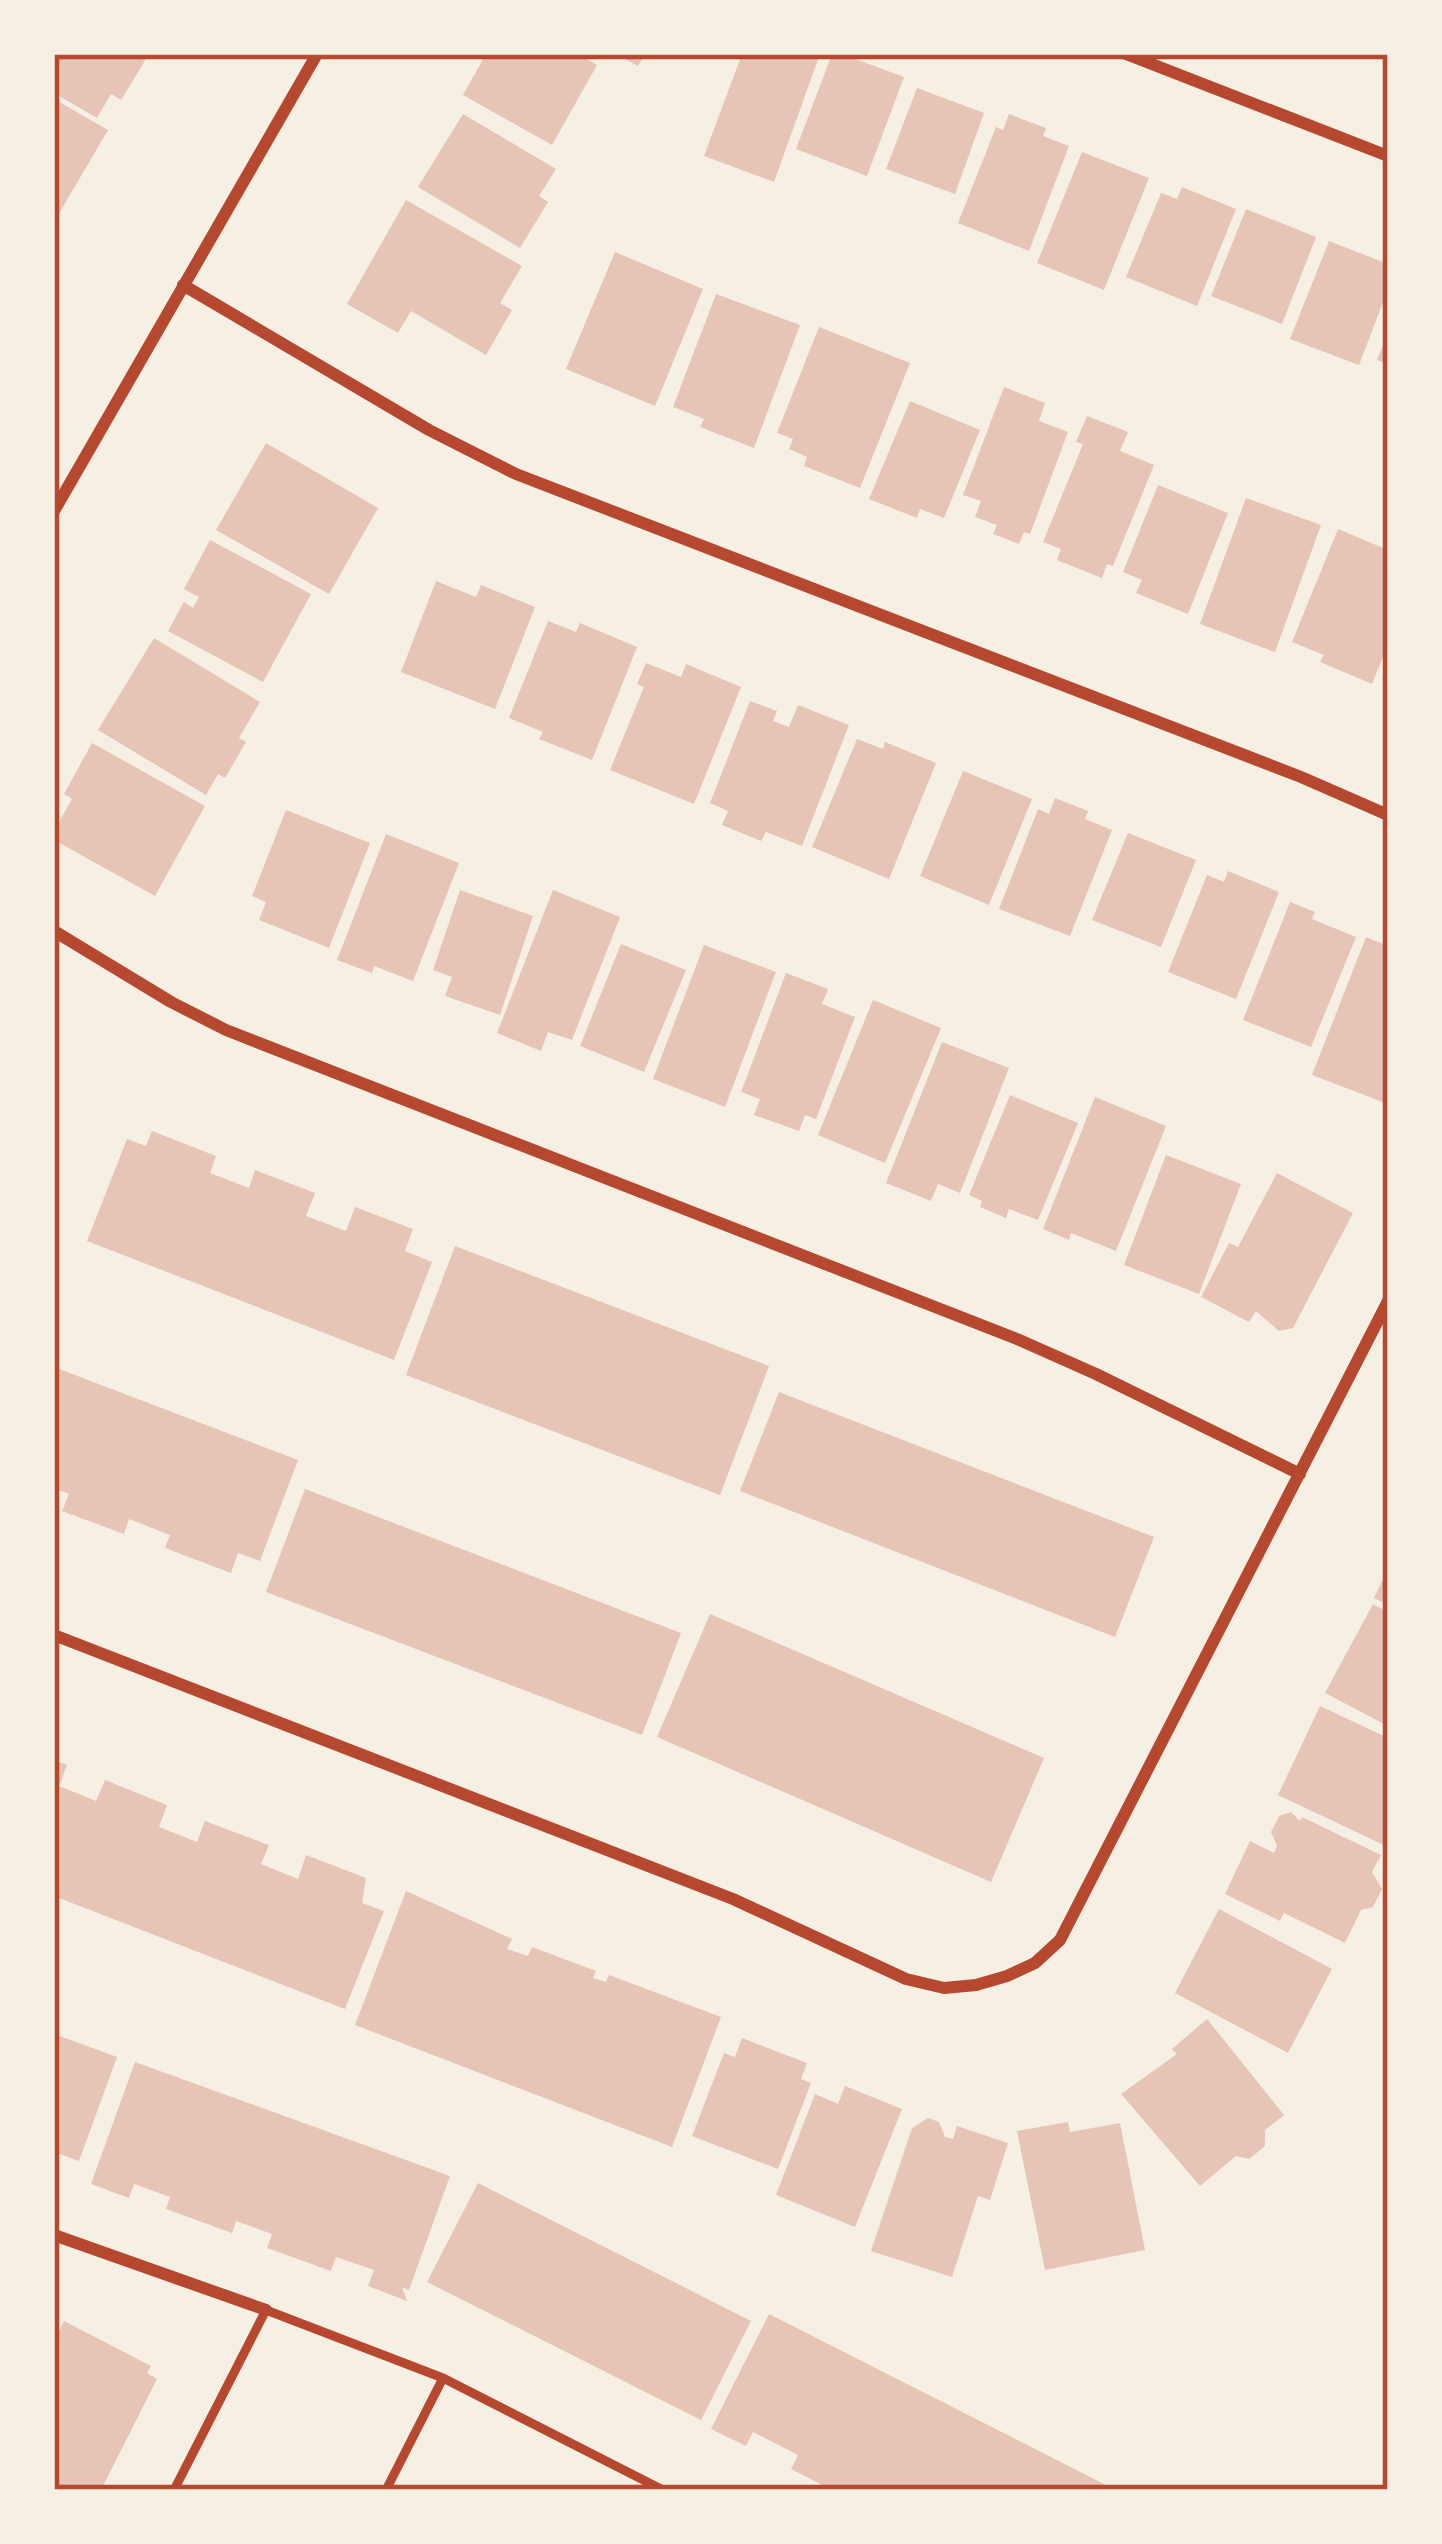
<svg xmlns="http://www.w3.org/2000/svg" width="1442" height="2544" font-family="'Playfair Display',serif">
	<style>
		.building { fill: #e6c5b7 }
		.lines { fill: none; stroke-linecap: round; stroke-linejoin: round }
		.service { stroke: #b5482f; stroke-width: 9 }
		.minor { stroke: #b5482f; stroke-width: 12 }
		.neatline { fill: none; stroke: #b5482f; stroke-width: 4.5 }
	</style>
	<rect width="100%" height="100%" fill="#f6efe4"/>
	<path class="building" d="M 54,54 L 149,54 L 121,100 L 111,94 L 97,118 L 54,93 Z
		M 486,54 L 578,54 L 597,65 L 552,145 L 463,95 Z
		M 616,54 L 645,54 L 638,66 Z
		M 742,54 L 820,54 L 774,182 L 704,156 Z
		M 832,54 L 842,54 L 904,77 L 867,176 L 796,149 Z
		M 917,88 L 984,113 L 955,194 L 886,169 Z
		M 54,99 L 108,130 L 54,222 Z
		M 463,114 L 556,169 L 539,196 L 548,202 L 520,248 L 418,187 Z
		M 1009,114 L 1046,128 L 1043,136 L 1069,146 L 1029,251 L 958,223 L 996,127 L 1003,130 Z
		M 1082,152 L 1149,178 L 1104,290 L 1037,263 Z
		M 1182,187 L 1236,209 L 1197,306 L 1126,277 L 1161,193 L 1177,199 Z
		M 406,200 L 522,266 L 500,303 L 512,310 L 486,355 L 411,311 L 398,333 L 347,304 Z
		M 1246,209 L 1316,237 L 1282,324 L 1211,296 Z
		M 1329,241 L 1388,264 L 1388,289 L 1359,365 L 1290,339 Z
		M 615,252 L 703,289 L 655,406 L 566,369 Z
		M 716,294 L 800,325 L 754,448 L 700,427 L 704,419 L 673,407 Z
		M 819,327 L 910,363 L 860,488 L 804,466 L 807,457 L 789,449 L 793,439 L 777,433 Z
		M 1388,333 L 1388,364 L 1377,360 Z
		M 1004,387 L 1045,403 L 1039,421 L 1068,432 L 1030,534 L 1024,532 L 1019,544 L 993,534 L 997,525 L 975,517 L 981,501 L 963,495 Z
		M 910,401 L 980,430 L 944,518 L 920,509 L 917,518 L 869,499 Z
		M 1087,416 L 1128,432 L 1120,451 L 1154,465 L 1113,566 L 1107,564 L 1102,578 L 1057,560 L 1061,549 L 1043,542 L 1083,444 L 1076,442 Z
		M 266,443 L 378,508 L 329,594 L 216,530 Z
		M 1158,485 L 1228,513 L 1188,614 L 1136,593 L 1142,580 L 1123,572 Z
		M 1246,498 L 1321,525 L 1275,652 L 1200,624 Z
		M 1338,529 L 1388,550 L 1388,644 L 1372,684 L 1320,662 L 1324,655 L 1292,642 Z
		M 210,540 L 311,594 L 263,682 L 168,631 L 184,602 L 193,608 L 199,597 L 184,589 Z
		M 436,581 L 476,597 L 481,585 L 535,607 L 495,709 L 401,672 Z
		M 548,621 L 576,632 L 580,623 L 637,647 L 592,760 L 539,739 L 543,732 L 509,718 Z
		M 154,638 L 260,702 L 239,738 L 246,742 L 225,778 L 218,774 L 206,795 L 98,730 Z
		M 646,663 L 681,677 L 686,664 L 741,687 L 694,804 L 610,770 L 644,687 L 637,684 Z
		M 750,701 L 777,711 L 773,721 L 789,727 L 798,705 L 849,725 L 802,846 L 766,832 L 761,841 L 722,825 L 728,811 L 710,803 Z
		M 857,739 L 883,749 L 885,742 L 936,763 L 889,879 L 812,847 Z
		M 92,743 L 205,806 L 155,896 L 54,840 L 54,831 L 72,799 L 64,794 Z
		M 963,771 L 1032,799 L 989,905 L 920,876 Z
		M 1055,798 L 1088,811 L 1085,819 L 1112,830 L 1070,936 L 999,909 L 1038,809 L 1049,814 Z
		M 286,810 L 370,843 L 329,948 L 259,920 L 266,902 L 252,896 Z
		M 1128,833 L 1196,860 L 1161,947 L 1092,920 Z
		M 386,834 L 459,863 L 413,981 L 374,966 L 372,973 L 337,960 Z
		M 1228,871 L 1279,892 L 1236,999 L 1168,972 L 1207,875 L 1224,882 Z
		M 460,890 L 533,916 L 500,1015 L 445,996 L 452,977 L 433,970 Z
		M 553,890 L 620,917 L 572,1040 L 548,1032 L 541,1051 L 497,1033 Z
		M 1290,902 L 1315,912 L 1312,919 L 1356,937 L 1311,1047 L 1243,1020 Z
		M 1366,937 L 1388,946 L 1388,1104 L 1312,1075 Z
		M 621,944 L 686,970 L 644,1072 L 580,1046 Z
		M 704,945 L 776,972 L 725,1107 L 653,1079 Z
		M 786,973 L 828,989 L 822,1004 L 855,1017 L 816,1119 L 805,1115 L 799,1131 L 754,1115 L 760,1099 L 741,1092 Z
		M 873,1000 L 941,1028 L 885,1163 L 818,1135 Z
		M 942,1042 L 1009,1068 L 960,1193 L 938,1184 L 931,1201 L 886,1183 Z
		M 1010,1095 L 1078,1123 L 1038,1220 L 1009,1209 L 1006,1218 L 980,1207 L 982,1201 L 969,1195 Z
		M 1095,1097 L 1166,1126 L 1116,1251 L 1071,1233 L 1069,1240 L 1043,1229 Z
		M 152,1131 L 216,1156 L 210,1173 L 249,1188 L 255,1170 L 315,1193 L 306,1216 L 346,1231 L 355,1207 L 413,1229 L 405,1251 L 432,1262 L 394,1360 L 87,1241 L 127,1139 L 146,1146 Z
		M 1166,1155 L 1241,1184 L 1199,1294 L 1124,1265 Z
		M 1277,1173 L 1353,1213 L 1293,1328 L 1279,1331 L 1256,1311 L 1249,1322 L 1201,1297 L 1229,1243 L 1238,1247 Z
		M 455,1246 L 769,1366 L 720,1495 L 406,1375 Z
		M 54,1367 L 298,1460 L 260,1561 L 238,1553 L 231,1573 L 165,1548 L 170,1535 L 129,1519 L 124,1534 L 62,1511 L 69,1494 L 54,1488 Z
		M 779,1392 L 1154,1537 L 1115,1637 L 740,1491 Z
		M 305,1489 L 681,1633 L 642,1735 L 266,1592 Z
		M 1388,1569 L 1388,1605 L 1374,1598 Z
		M 1373,1604 L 1388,1612 L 1388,1726 L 1325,1693 Z
		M 710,1614 L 1044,1758 L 991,1882 L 657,1737 Z
		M 1320,1706 L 1388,1738 L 1388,1847 L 1278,1795 Z
		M 54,1760 L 67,1765 L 59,1786 L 96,1801 L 105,1780 L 167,1805 L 159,1827 L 197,1842 L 205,1821 L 269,1845 L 261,1864 L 298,1879 L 306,1855 L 366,1878 L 362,1903 L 384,1911 L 345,2009 L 54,1896 Z
		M 1291,1812 L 1300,1821 L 1302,1817 L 1381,1855 L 1372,1872 L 1382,1889 L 1373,1907 L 1361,1910 L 1345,1943 L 1284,1913 L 1280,1921 L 1225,1894 L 1250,1841 L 1274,1853 L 1277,1846 L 1271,1832 L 1279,1816 Z
		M 406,1891 L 512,1939 L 507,1949 L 528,1956 L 532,1947 L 596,1971 L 593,1978 L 606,1982 L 609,1975 L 721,2017 L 672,2147 L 355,2025 Z
		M 1219,1909 L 1332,1969 L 1288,2053 L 1175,1993 Z
		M 1207,2019 L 1284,2115 L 1265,2130 L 1265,2146 L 1249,2159 L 1236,2156 L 1200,2186 L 1121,2094 L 1177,2054 L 1172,2049 Z
		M 54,2034 L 117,2057 L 79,2161 L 54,2152 Z
		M 742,2038 L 807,2063 L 801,2079 L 811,2083 L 778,2169 L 692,2136 L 724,2053 L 735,2057 Z
		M 135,2062 L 450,2176 L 409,2290 L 402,2287 L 407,2301 L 368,2286 L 374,2270 L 336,2257 L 331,2271 L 267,2248 L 272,2234 L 236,2221 L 232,2233 L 166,2209 L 170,2197 L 134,2184 L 129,2198 L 91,2184 Z
		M 845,2086 L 902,2109 L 855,2227 L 776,2195 L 815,2094 L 838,2104 Z
		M 928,2118 L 939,2122 L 945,2137 L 953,2139 L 957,2126 L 1008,2143 L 990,2200 L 978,2196 L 952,2277 L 871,2251 L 912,2128 Z
		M 1068,2122 L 1070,2132 L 1120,2123 L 1145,2250 L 1045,2270 L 1017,2131 Z
		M 478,2183 L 751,2321 L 701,2420 L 427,2282 Z
		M 769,2314 L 1104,2484 L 1101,2490 L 832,2490 L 791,2469 L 798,2455 L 753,2432 L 746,2446 L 711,2429 Z
		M 64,2321 L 151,2366 L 147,2373 L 157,2379 L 101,2490 L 54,2490 L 54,2341 Z"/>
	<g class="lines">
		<path class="service" d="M 174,2490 L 266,2310 L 443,2378 L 663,2490
			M 386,2490 L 443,2378"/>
		<path class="minor" d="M 1126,54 L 1388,156
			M 183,285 L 429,430 L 516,474 L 1301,777 L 1388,815
			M 54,511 L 317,54
			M 54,931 L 171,1002 L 226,1030 L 1017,1339 L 1096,1374 L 1300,1474
			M 54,1635 L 733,1899 L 906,1979 L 944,1988 L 976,1985 L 1007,1976 L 1035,1963 L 1060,1940 L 1388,1301
			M 54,2235 L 266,2310"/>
	</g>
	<rect width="1442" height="2544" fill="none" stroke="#f6efe4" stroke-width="114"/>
	<rect x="57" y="57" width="1328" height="2430" class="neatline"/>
</svg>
